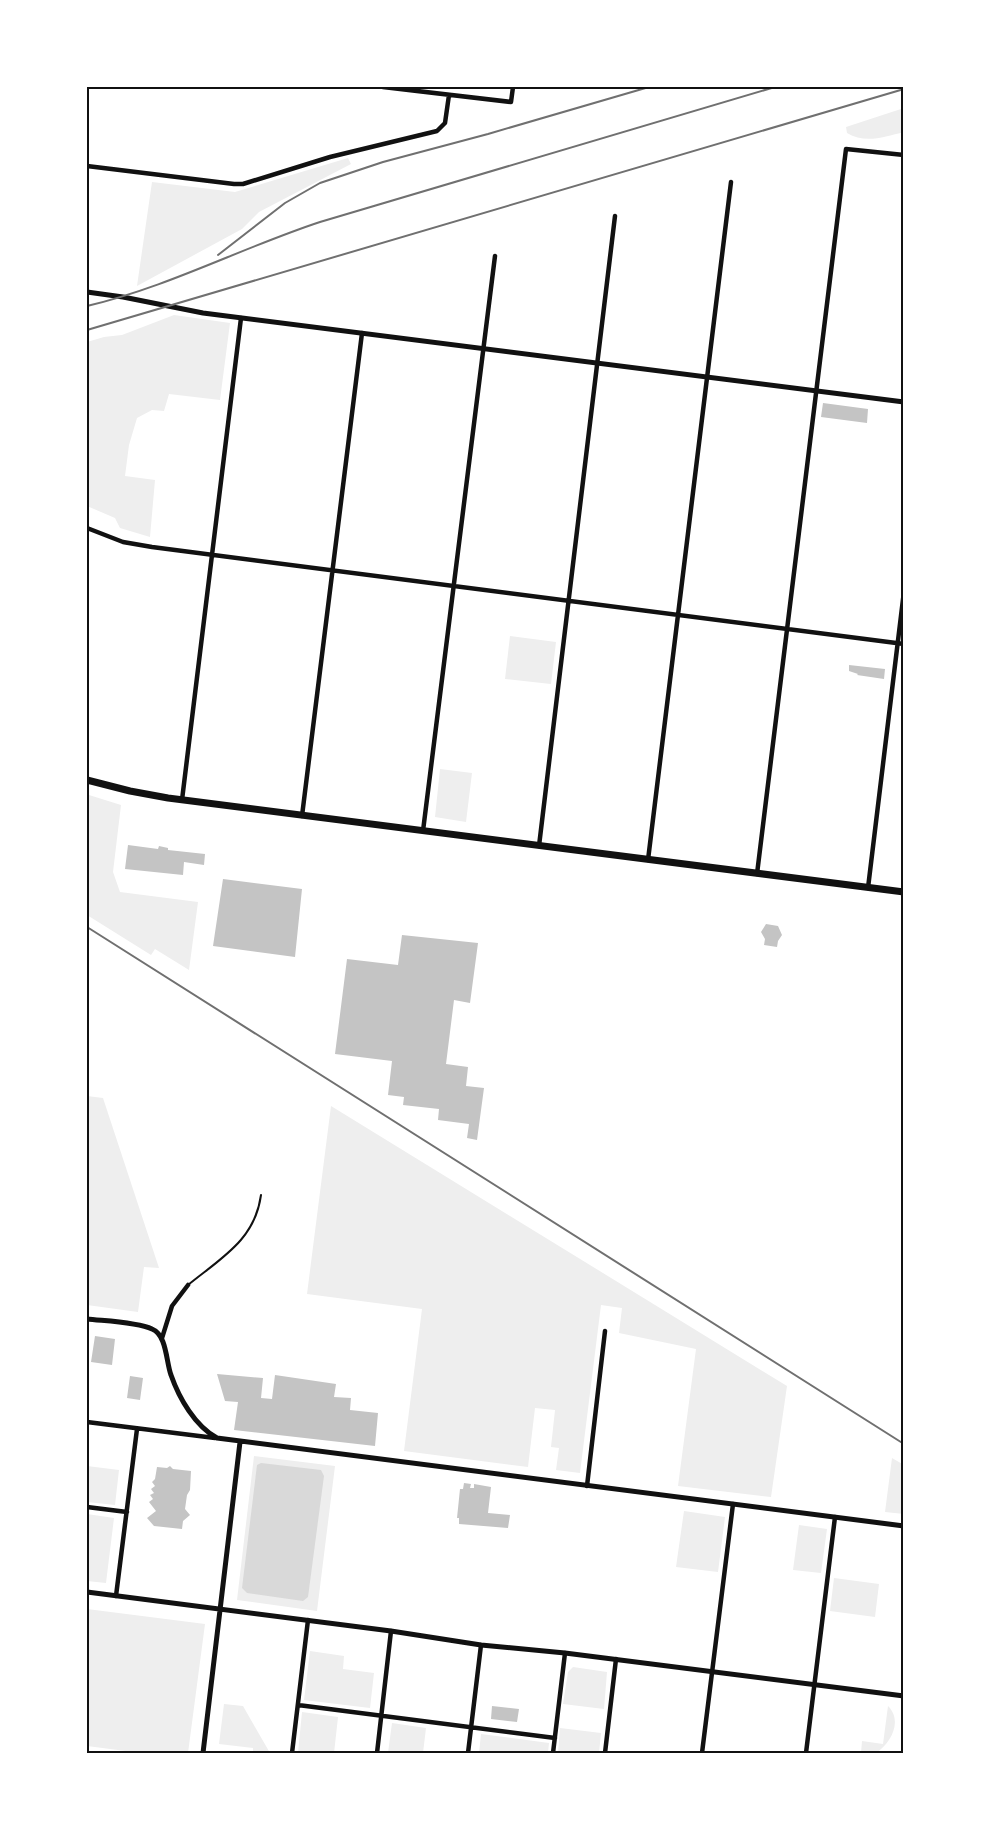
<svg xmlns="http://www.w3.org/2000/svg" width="991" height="1840" font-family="'Zilla Slab',serif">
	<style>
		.green { fill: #eee }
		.water { fill: #d9d9d9 }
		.building { fill: #c4c4c4 }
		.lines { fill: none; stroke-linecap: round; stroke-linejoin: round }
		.service { stroke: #111; stroke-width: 2 }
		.minor { stroke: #111; stroke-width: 4.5 }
		.tertiary { stroke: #111; stroke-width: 5 }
		.primary { stroke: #111; stroke-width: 7 }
		.rail { stroke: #707070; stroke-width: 2 }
		.neatline { fill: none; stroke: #111; stroke-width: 2 }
	</style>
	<rect width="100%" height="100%" fill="#fff"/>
	<path class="green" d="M 904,108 L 904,132 C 884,137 865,144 847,133 L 846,127 Z
		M 348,158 L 351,164 L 259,212 L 242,229 L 137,286 L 152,182 L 235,192 Z
		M 174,315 L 230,323 L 220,400 L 169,394 L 164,411 L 152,410 L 137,418 L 129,445 L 125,476 L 155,480 L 150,537 L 120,528 L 115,518 L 87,506 L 87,342 L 104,337 L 122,335 Z
		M 510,636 L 556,642 L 551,684 L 505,679 Z
		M 440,769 L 472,773 L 466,822 L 435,817 Z
		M 89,795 L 121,805 L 113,872 L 120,892 L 198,902 L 189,970 L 155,949 L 151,955 L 87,915 Z
		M 87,1096 L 103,1098 L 159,1268 L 144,1267 L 138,1312 L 87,1305 Z
		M 331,1106 L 787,1386 L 771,1497 L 678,1486 L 696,1349 L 619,1333 L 622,1308 L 601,1305 L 580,1473 L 556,1470 L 559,1448 L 551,1447 L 555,1410 L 535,1408 L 528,1467 L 404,1451 L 422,1309 L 307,1294 Z
		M 254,1456 L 335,1466 L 317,1611 L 237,1600 Z
		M 892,1458 L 904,1465 L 904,1514 L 885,1512 Z
		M 87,1466 L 119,1470 L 115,1505 L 87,1502 Z
		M 684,1511 L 725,1517 L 718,1572 L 676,1567 Z
		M 87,1514 L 114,1518 L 106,1583 L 87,1581 Z
		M 799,1525 L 827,1529 L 821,1573 L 793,1570 Z
		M 834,1578 L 879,1584 L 875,1617 L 830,1611 Z
		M 87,1609 L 205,1624 L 188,1753 L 141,1753 L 87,1746 Z
		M 310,1651 L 344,1656 L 343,1669 L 374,1673 L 370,1708 L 304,1700 Z
		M 573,1667 L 607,1672 L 604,1709 L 563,1704 L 568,1672 Z
		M 224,1704 L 243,1706 L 270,1753 L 253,1753 L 253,1748 L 219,1744 Z
		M 888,1706 C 903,1721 891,1743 876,1753 L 861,1753 L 862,1741 L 883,1744 Z
		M 302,1712 L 338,1717 L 334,1753 L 298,1753 Z
		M 392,1723 L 426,1728 L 423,1753 L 388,1753 Z
		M 560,1728 L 601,1733 L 599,1753 L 558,1753 Z
		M 481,1734 L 549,1743 L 548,1753 L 479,1753 Z"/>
	<path class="water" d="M 261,1463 L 321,1470 L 324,1476 L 308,1597 L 303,1601 L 247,1593 L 242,1588 L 257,1465 Z"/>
	<path class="building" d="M 823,403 L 868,409 L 867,423 L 821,417 Z
		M 849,665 L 885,669 L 884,679 L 857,675 L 858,674 L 849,671 Z
		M 128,845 L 158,849 L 159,846 L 168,848 L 168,850 L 205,854 L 204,865 L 184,862 L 183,875 L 125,869 Z
		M 223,879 L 302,889 L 295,957 L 213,946 Z
		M 766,924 L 778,926 L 782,935 L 778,941 L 777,947 L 764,945 L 765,939 L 761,932 Z
		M 402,935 L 478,943 L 470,1003 L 454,1000 L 446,1064 L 468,1067 L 466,1086 L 484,1088 L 477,1140 L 467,1138 L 469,1124 L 438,1120 L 439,1109 L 403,1105 L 404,1097 L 388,1095 L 392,1061 L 335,1054 L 347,959 L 398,965 Z
		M 95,1336 L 115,1339 L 112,1365 L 91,1362 Z
		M 217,1374 L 263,1378 L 261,1398 L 272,1399 L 275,1375 L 336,1384 L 334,1397 L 351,1398 L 350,1410 L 378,1413 L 375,1446 L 234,1430 L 238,1402 L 225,1401 Z
		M 130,1376 L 143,1378 L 140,1400 L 127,1398 Z
		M 170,1466 L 173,1469 L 191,1471 L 190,1490 L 187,1495 L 185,1509 L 190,1515 L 183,1521 L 182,1529 L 154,1526 L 147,1518 L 156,1511 L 149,1502 L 153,1499 L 150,1495 L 154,1493 L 151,1489 L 155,1486 L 152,1482 L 155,1479 L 157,1467 L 167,1468 Z
		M 464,1483 L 471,1484 L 470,1488 L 474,1488 L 474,1484 L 491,1487 L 488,1513 L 510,1515 L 508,1528 L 459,1524 L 459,1518 L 457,1518 L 460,1489 L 463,1489 Z
		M 492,1706 L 519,1709 L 517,1722 L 491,1719 Z"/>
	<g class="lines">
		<path class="service" d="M 188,1285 C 221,1258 255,1240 261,1195"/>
		<path class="minor" d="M 383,87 L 511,102 L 513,87
			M 87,166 L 234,184 L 243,184 L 330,157 L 437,131 L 445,123 L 449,95
			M 87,528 L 123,542 L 152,547 L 904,644
			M 182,800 L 241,318
			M 302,816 L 362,333
			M 423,831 L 495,256
			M 539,846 L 615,216
			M 648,860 L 731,182
			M 757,874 L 846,149 L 904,155
			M 868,888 L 904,591
			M 162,1338 L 172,1306 L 188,1285
			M 87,1422 L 215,1438
			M 587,1486 L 605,1331
			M 87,1507 L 127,1512
			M 116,1596 L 137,1429
			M 298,1705 L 555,1738
			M 292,1753 L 308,1620
			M 377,1753 L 391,1631
			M 468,1753 L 481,1645
			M 553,1753 L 565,1653
			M 605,1753 L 616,1659
			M 702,1753 L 733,1504
			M 806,1753 L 835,1517"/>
		<path class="tertiary" d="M 87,292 L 123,297 L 203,313 L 904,402
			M 87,1319 C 104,1321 137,1322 152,1329 C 167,1335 166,1362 171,1375 C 179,1398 195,1426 217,1438 L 904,1526
			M 87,1592 L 391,1631 L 481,1645 L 565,1653 L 904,1696
			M 203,1753 L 240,1442"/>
		<path class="primary" d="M 87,780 L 130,791 L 168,798 L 904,892"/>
		<path class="rail" d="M 218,255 L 285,203 L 320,183 L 383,162 L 488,134 L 649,87
			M 87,306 C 168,287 241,248 320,222 L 775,87
			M 87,330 L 904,89
			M 87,927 L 904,1444"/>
	</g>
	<rect width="991" height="1840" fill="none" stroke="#ffffff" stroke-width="177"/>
	<rect x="88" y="88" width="814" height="1664" class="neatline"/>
</svg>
